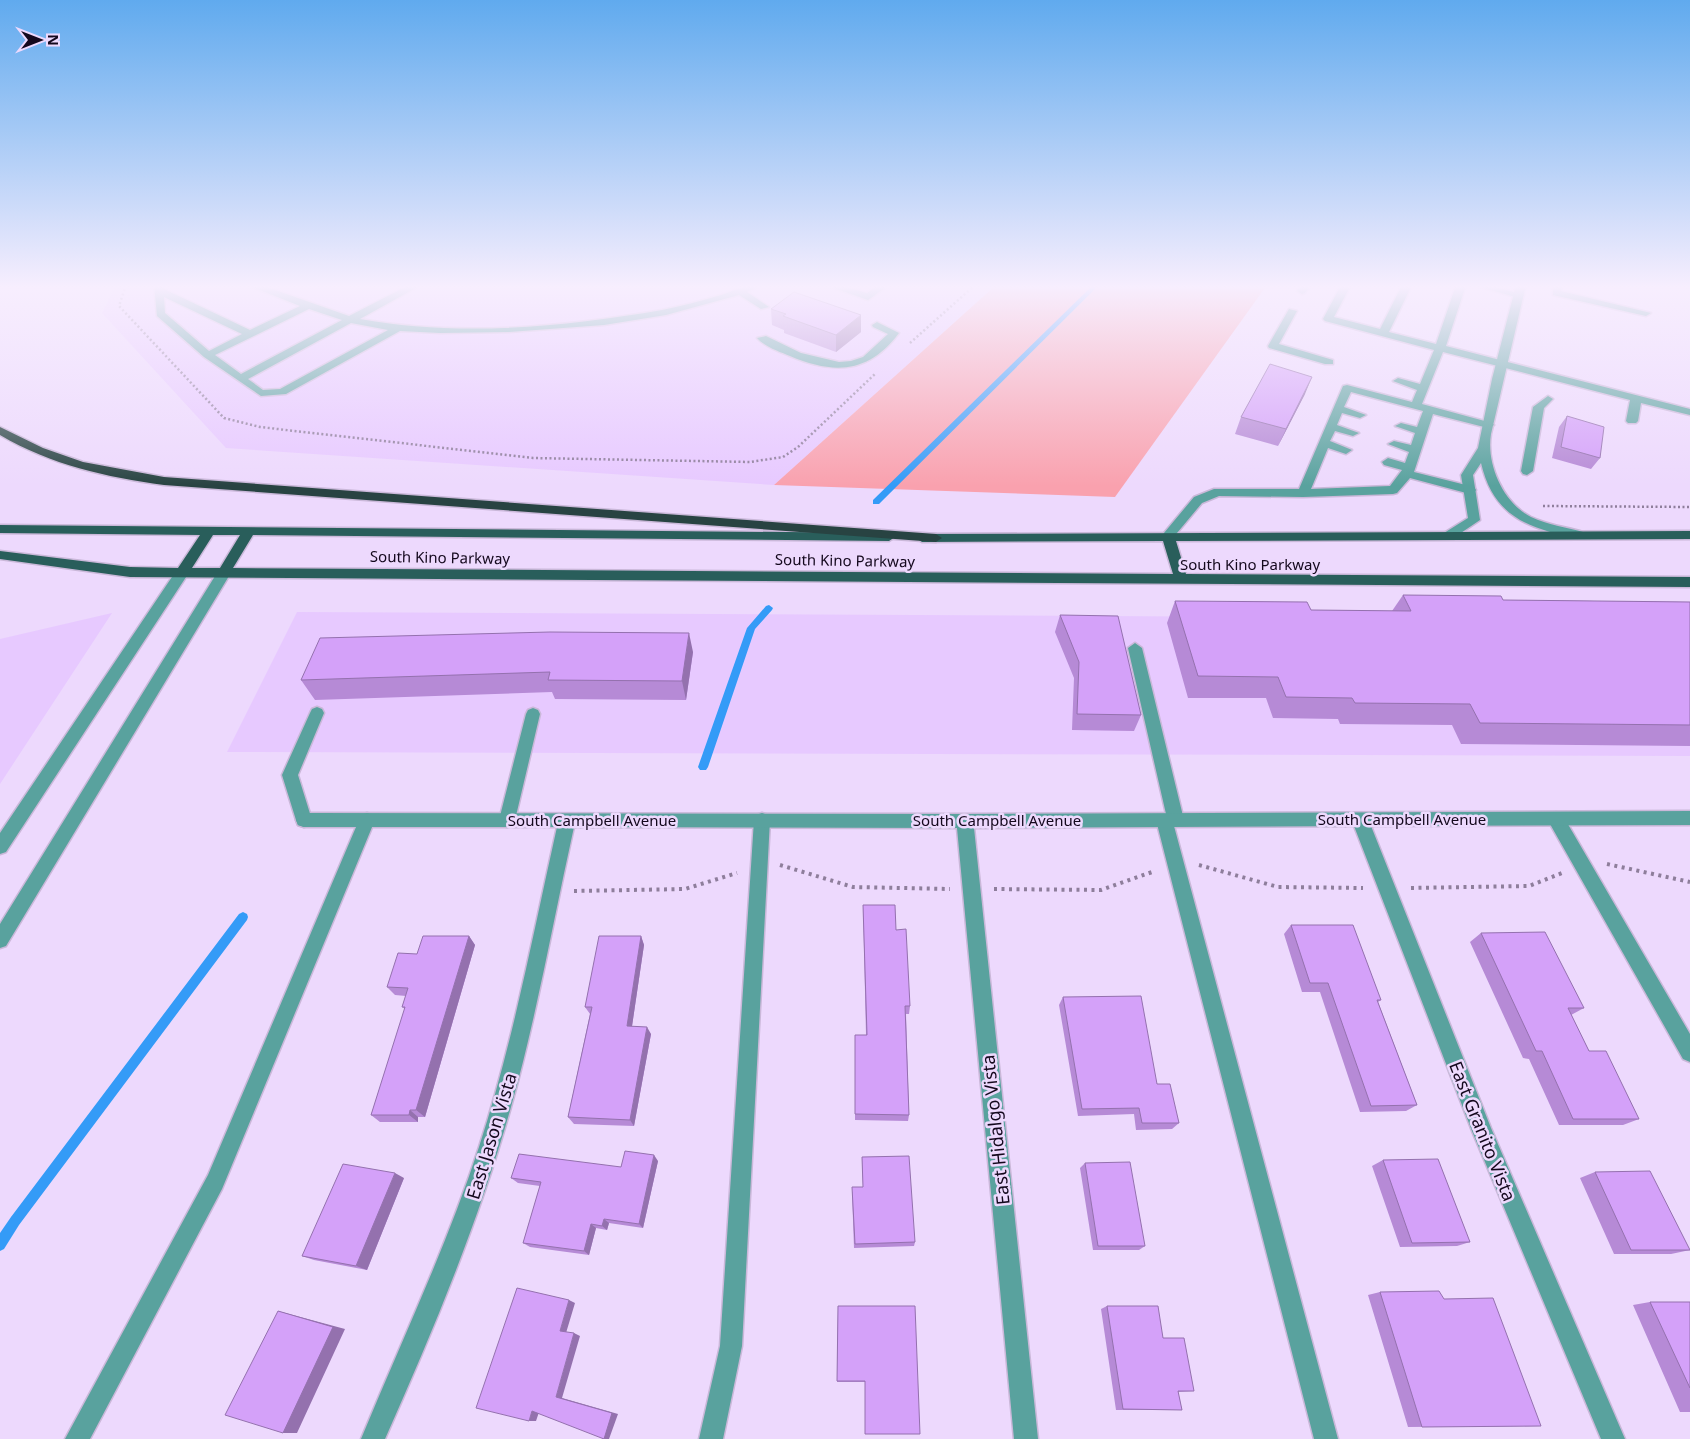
<svg xmlns="http://www.w3.org/2000/svg" width="1690" height="1439" font-family="'Noto Sans',sans-serif">
	<style>
		.built { fill: #e7c9ff }
		.green { fill: #f9a1ae }
		.lines { fill: none; stroke-linecap: round; stroke-linejoin: round }
		.stream { fill: #349bf7; fill-rule: evenodd }
		.lane-casing { stroke: #cab8d9; stroke-width: 3 }
		.street-casing { stroke: #cab8d9; stroke-width: 3 }
		.primary-casing { stroke: #cab8d9; stroke-width: 3 }
		.highway-casing { stroke: #cab8d9; stroke-width: 3 }
		.path-far1 { stroke: #8e7e9b; stroke-width: 2.5; stroke-dasharray: 2 2.5; stroke-linecap: butt }
		.path { stroke: #8e7e9b; stroke-width: 4; stroke-dasharray: 3 4.5; stroke-linecap: butt }
		.lane { fill: #59a29e; fill-rule: evenodd }
		.street { fill: #59a29e; fill-rule: evenodd }
		.primary { fill: #295e5b; fill-rule: evenodd }
		.highway { fill: #284342; fill-rule: evenodd }
		.wall { fill: #b68ad6 }
		.shaded-wall { fill: #9471ae }
		.building { fill: #d4a1f9; stroke: #9471ae }
		.labels { text-anchor: middle; dominant-baseline: central; stroke-width: 5; stroke-linejoin: round; paint-order: stroke }
		.street-label { font-size: 15px; fill: #14081d; stroke: #edd9fd }
		.near-street-label { font-size: 18px; fill: #14081d; stroke: #edd9fd }
	</style>
	<rect width="100%" height="100%" fill="#edd9fd"/>
	<path class="built" d="M 116,285 L 996,285 L 774,485 L 226,448 L 102,313 Z
		M 297,612 L 1690,619 L 1690,756 L 227,752 Z
		M 112,613 L 0,784 L 0,639 Z"/>
	<path class="green" d="M 996,285 L 1267,285 L 1115,497 L 774,485 Z"/>
	<g class="lines">
		<path class="stream" d="M 1093,285 L 1099,285 L 879,504 L 873,504 L 873,500 Z
			M 769,605 L 773,608 L 772,610 L 755,629 L 708,767 L 706,770 L 700,770 L 698,767 L 747,628 L 766,606 Z
			M 243,912 L 247,914 L 248,917 L 247,920 L 19,1225 L 4,1249 L 0,1251 L 0,1233 L 11,1217 L 239,914 Z"/>
		<defs>
			<path id="lane" d="M 154,285 L 164,285 L 164,289 L 250,330 L 300,306 L 247,285 L 261,285 L 349,316 L 409,285 L 421,285 L 360,319 C 458,337 564,327 662,310 C 682,306 701,301 721,295 C 735,290 746,285 761,285 L 747,292 L 769,307 L 761,309 L 739,295 L 666,315 L 604,325 L 509,332 L 440,333 L 400,331 L 286,394 L 261,396 L 204,357 L 157,316 ZM 164,297 L 242,334 L 209,351 L 165,313 ZM 309,309 L 342,320 L 241,374 L 215,355 ZM 351,323 L 388,330 L 280,389 L 263,390 L 248,379 Z
				M 825,285 L 839,285 L 867,293 L 878,285 L 889,285 L 868,300 Z
				M 1301,285 L 1311,285 L 1305,293 L 1302,294 L 1297,291 Z
				M 1341,285 L 1351,285 L 1334,317 L 1380,329 L 1402,285 L 1412,285 L 1389,332 L 1436,344 L 1456,285 L 1466,285 L 1446,346 L 1690,409 L 1690,415 L 1641,403 L 1638,421 L 1636,423 L 1628,423 L 1626,421 L 1630,400 L 1443,352 L 1422,404 L 1492,423 L 1494,425 L 1488,428 L 1433,414 L 1414,472 L 1474,487 L 1476,490 L 1474,493 L 1470,494 L 1410,478 L 1397,493 L 1393,494 L 1303,497 L 1219,496 L 1202,503 L 1172,539 L 1164,539 L 1162,536 L 1164,533 L 1194,497 L 1214,489 L 1299,489 L 1343,386 L 1347,385 L 1412,402 L 1417,390 L 1393,381 L 1398,378 L 1420,384 L 1434,350 L 1325,321 L 1323,319 ZM 1351,392 L 1423,411 L 1417,427 L 1401,423 L 1395,426 L 1415,433 L 1411,445 L 1394,441 L 1388,444 L 1409,452 L 1405,463 L 1388,458 L 1382,462 L 1384,465 L 1402,470 L 1390,486 L 1311,489 L 1328,448 L 1346,454 L 1352,450 L 1330,441 L 1335,431 L 1353,436 L 1359,433 L 1337,425 L 1342,413 L 1360,418 L 1366,415 L 1344,407 Z
				M 1473,285 L 1489,285 L 1524,295 L 1519,298 Z
				M 1553,285 L 1563,285 L 1561,291 L 1651,313 L 1646,316 L 1553,295 Z
				M 1289,309 L 1297,311 L 1279,344 L 1333,360 L 1333,364 L 1325,364 L 1269,348 L 1268,346 Z
				M 877,322 L 899,333 C 869,373 835,375 790,356 C 780,352 765,347 757,338 L 766,336 L 801,353 L 839,362 L 851,361 L 863,357 L 888,334 L 873,327 L 872,325 Z
				M 1548,396 L 1553,399 L 1544,408 L 1533,471 L 1527,475 L 1523,474 L 1521,471 L 1533,407 Z
				M 1135,643 L 1142,648 L 1184,820 L 1182,825 L 1174,826 L 1338,1439 L 1314,1439 L 1156,820 L 1158,815 L 1166,814 L 1128,648 Z
				M 317,707 L 322,709 L 324,713 L 298,775 L 312,820 L 310,825 L 304,827 L 298,825 L 296,820 L 282,775 L 310,713 L 312,709 Z
				M 533,708 L 538,710 L 540,714 L 515,820 L 513,825 L 507,827 L 501,825 L 499,820 L 526,714 L 528,710 Z
				M 1556,812 L 1562,814 L 1690,1034 L 1690,1062 L 1683,1059 L 1550,824 L 1548,819 L 1550,814 Z
				M 367,813 L 373,815 L 375,820 L 222,1189 L 90,1439 L 65,1439 L 208,1175 L 359,820 L 361,815 Z
				M 762,813 L 768,815 L 770,820 L 742,1346 L 723,1439 L 699,1439 L 720,1346 L 754,820 L 756,815 Z"/>
			<path id="street" d="M 1516,285 L 1526,285 L 1491,434 C 1486,464 1503,503 1531,517 C 1548,525 1566,527 1583,532 L 1585,535 L 1579,539 C 1529,528 1494,518 1481,463 L 1473,475 L 1480,520 L 1452,539 L 1444,539 L 1442,536 L 1444,533 L 1468,518 L 1461,475 L 1478,448 L 1492,379 Z
				M 183,566 L 188,568 L 190,571 L 188,574 L 6,852 L 0,854 L 0,833 L 178,568 Z
				M 225,566 L 232,571 L 6,946 L 0,948 L 0,924 L 220,568 Z
				M 1690,811 L 1690,825 L 1371,826 L 1491,1128 L 1625,1439 L 1601,1439 L 1472,1131 L 1354,826 L 974,828 L 1038,1439 L 1014,1439 L 957,828 L 574,827 C 553,921 537,1015 511,1107 C 479,1221 433,1331 385,1439 L 361,1439 C 401,1342 446,1248 479,1147 C 513,1043 533,934 557,827 L 304,827 L 298,825 L 296,820 L 298,815 L 304,813 L 965,814 Z"/>
			<path id="primary" d="M 0,525 L 889,533 L 895,537 L 889,541 L 253,535 L 233,568 L 1173,574 L 1163,541 L 922,542 L 916,538 L 922,534 L 1690,531 L 1690,539 L 1176,541 L 1186,574 L 1690,577 L 1690,587 L 130,577 L 0,559 L 0,551 L 130,567 L 178,568 L 200,535 L 0,533 ZM 213,535 L 240,535 L 220,568 L 192,568 Z"/>
			<path id="highway" d="M 0,427 L 43,448 L 83,462 L 164,477 L 936,534 L 942,538 L 936,542 L 164,485 C 106,477 51,465 0,435 Z"/>
		</defs>
		<use href="#lane" class="lane-casing"/>
		<use href="#street" class="street-casing"/>
		<use href="#primary" class="primary-casing"/>
		<use href="#highway" class="highway-casing"/>
		<path class="path-far1" d="M 126,285 L 119,306 L 224,418 L 260,427 L 533,458 L 750,462 L 783,457 L 798,447 L 876,373
			M 910,343 L 975,285
			M 1543,506 L 1690,507"/>
		<path class="path" d="M 1607,864 L 1690,882
			M 780,865 L 853,887 L 950,889
			M 1199,865 L 1278,887 L 1363,888
			M 1411,888 L 1529,886 L 1562,873
			M 994,889 L 1101,890 L 1155,871
			M 574,891 L 685,889 L 737,873"/>
		<use href="#lane" class="lane"/>
		<use href="#street" class="street"/>
		<use href="#primary" class="primary"/>
		<use href="#highway" class="highway"/>
	</g>
	<path class="wall" d="M 285,285 L 301,285 L 293,288 Z
		M 771,309 L 861,332 L 836,352 L 784,333 L 784,330 L 772,325 Z
		M 1305,394 L 1278,446 L 1235,434 L 1241,417 Z
		M 1567,416 L 1600,458 L 1591,469 L 1552,458 L 1559,427 Z
		M 1403,595 L 1503,600 L 1690,602 L 1690,746 L 1461,744 L 1452,725 L 1340,724 L 1338,719 L 1273,718 L 1266,698 L 1188,698 L 1167,623 L 1175,601 L 1311,610 L 1392,611 Z
		M 1060,615 L 1141,715 L 1134,731 L 1072,730 L 1074,678 L 1055,632 Z
		M 693,652 L 686,700 L 555,699 L 552,692 L 315,700 L 301,680 Z
		M 863,905 L 896,930 L 910,1006 L 909,1014 L 906,1014 L 909,1115 L 908,1121 L 855,1120 L 855,1035 L 866,1035 Z
		M 1291,925 L 1381,1000 L 1378,1002 L 1417,1105 L 1406,1111 L 1360,1112 L 1320,992 L 1302,992 L 1284,934 Z
		M 1481,933 L 1584,1008 L 1571,1015 L 1589,1051 L 1639,1119 L 1623,1125 L 1559,1125 L 1529,1059 L 1523,1058 L 1470,942 Z
		M 469,936 L 475,945 L 425,1117 L 418,1117 L 418,1122 L 380,1122 L 371,1115 L 405,1009 L 402,1007 L 406,996 L 395,995 L 387,987 L 417,954 Z
		M 641,936 L 644,945 L 632,1026 L 651,1034 L 634,1126 L 574,1124 L 568,1117 L 590,1014 L 585,1007 Z
		M 1063,997 L 1157,1084 L 1179,1123 L 1172,1129 L 1136,1130 L 1134,1114 L 1078,1116 L 1059,1005 Z
		M 862,1157 L 915,1242 L 914,1246 L 854,1248 L 852,1192 L 863,1187 Z
		M 1383,1160 L 1470,1242 L 1457,1246 L 1400,1247 L 1372,1166 Z
		M 658,1161 L 643,1228 L 609,1223 L 607,1230 L 596,1228 L 589,1255 L 530,1247 L 523,1243 L 540,1186 L 518,1183 L 511,1178 L 621,1167 Z
		M 1085,1163 L 1145,1246 L 1139,1250 L 1093,1250 L 1080,1168 Z
		M 1595,1172 L 1690,1250 L 1671,1254 L 1614,1254 L 1580,1178 Z
		M 404,1178 L 367,1270 L 314,1260 L 302,1256 Z
		M 1380,1292 L 1444,1299 L 1541,1426 L 1408,1427 L 1368,1295 Z
		M 1650,1302 L 1690,1302 L 1690,1412 L 1680,1412 L 1633,1305 Z
		M 838,1306 L 920,1434 L 865,1434 L 865,1382 L 837,1382 Z
		M 1107,1306 L 1163,1338 L 1194,1391 L 1178,1392 L 1182,1410 L 1116,1410 L 1101,1309 Z"/>
	<path class="shaded-wall" d="M 292,285 L 301,285 L 293,288 Z
		M 861,315 L 861,332 L 836,352 L 836,335 Z
		M 1312,377 L 1305,394 L 1278,446 L 1286,429 Z
		M 689,633 L 693,652 L 686,700 L 682,681 Z
		M 469,936 L 475,945 L 425,1117 L 416,1110 Z
		M 641,936 L 644,945 L 631,1033 L 627,1026 Z
		M 647,1027 L 651,1034 L 634,1126 L 630,1120 Z
		M 410,1110 L 418,1117 L 418,1122 L 409,1115 Z
		M 654,1155 L 658,1161 L 643,1228 L 639,1224 Z
		M 395,1173 L 404,1178 L 367,1270 L 356,1266 Z
		M 604,1219 L 609,1223 L 607,1230 L 602,1226 Z
		M 591,1224 L 596,1228 L 589,1255 L 584,1251 Z
		M 569,1300 L 575,1303 L 566,1333 L 560,1331 Z
		M 278,1311 L 345,1329 L 297,1433 L 283,1433 Z
		M 574,1333 L 580,1336 L 562,1398 L 618,1414 L 609,1439 L 604,1439 L 556,1397 Z
		M 532,1411 L 539,1412 L 536,1421 L 529,1421 Z"/>
	<path class="building" d="M 794,292 L 861,315 L 836,335 L 783,316 L 786,314 L 771,309 Z
		M 1270,364 L 1312,377 L 1286,429 L 1241,417 Z
		M 1567,416 L 1604,427 L 1600,458 L 1561,447 Z
		M 1403,595 L 1501,596 L 1503,600 L 1690,602 L 1690,725 L 1480,723 L 1470,704 L 1355,703 L 1352,698 L 1286,697 L 1278,677 L 1198,676 L 1175,601 L 1307,602 L 1311,610 L 1411,611 Z
		M 1060,615 L 1118,616 L 1141,715 L 1077,714 L 1079,662 Z
		M 550,632 L 689,633 L 682,681 L 548,680 L 550,672 L 301,680 L 320,638 Z
		M 863,905 L 895,905 L 896,930 L 906,929 L 910,1006 L 905,1006 L 909,1115 L 855,1114 L 855,1035 L 867,1035 Z
		M 1291,925 L 1353,925 L 1381,1000 L 1377,1000 L 1417,1105 L 1371,1106 L 1328,983 L 1310,983 Z
		M 1545,932 L 1584,1008 L 1568,1008 L 1589,1051 L 1606,1051 L 1639,1119 L 1573,1119 L 1542,1051 L 1536,1051 L 1481,933 Z
		M 423,936 L 469,936 L 416,1110 L 410,1110 L 409,1115 L 371,1115 L 405,1007 L 402,1007 L 408,988 L 387,987 L 398,953 L 417,954 Z
		M 599,936 L 641,936 L 627,1026 L 647,1027 L 630,1120 L 568,1117 L 592,1007 L 585,1007 Z
		M 1141,996 L 1157,1084 L 1170,1084 L 1179,1123 L 1142,1123 L 1139,1108 L 1082,1109 L 1063,997 Z
		M 625,1151 L 654,1155 L 639,1224 L 604,1219 L 602,1226 L 591,1224 L 584,1251 L 523,1243 L 541,1182 L 511,1178 L 519,1154 L 621,1167 Z
		M 909,1156 L 915,1242 L 855,1244 L 852,1187 L 863,1187 L 862,1157 Z
		M 1438,1159 L 1470,1242 L 1412,1243 L 1383,1160 Z
		M 1130,1162 L 1145,1246 L 1098,1246 L 1085,1163 Z
		M 343,1164 L 395,1173 L 356,1266 L 302,1256 Z
		M 1650,1171 L 1690,1250 L 1631,1250 L 1595,1172 Z
		M 517,1288 L 569,1300 L 560,1331 L 574,1333 L 556,1397 L 612,1413 L 604,1439 L 532,1411 L 529,1421 L 476,1408 Z
		M 1439,1291 L 1444,1299 L 1493,1298 L 1541,1426 L 1422,1427 L 1380,1292 Z
		M 1650,1302 L 1690,1302 L 1690,1388 Z
		M 838,1306 L 915,1306 L 920,1434 L 865,1434 L 865,1381 L 837,1381 Z
		M 1107,1306 L 1158,1306 L 1163,1338 L 1184,1338 L 1194,1391 L 1178,1391 L 1182,1410 L 1123,1409 Z
		M 278,1311 L 333,1327 L 283,1433 L 225,1415 Z"/>
	<linearGradient id="sky" x2="0" y2="1"><stop stop-color="#60aaee"/><stop offset="0.59" stop-color="#f7eefe"/><stop offset="1" stop-color="#f7eefe" stop-opacity="0"/></linearGradient>
	<rect width="1690" height="486" fill="url(#sky)"/>
	<g class="labels">
		<g class="street-label">
			<text transform="translate(440 557) rotate(1)">South Kino Parkway</text>
			<text transform="translate(845 560) rotate(1)">South Kino Parkway</text>
			<text x="1250" y="564">South Kino Parkway</text>
			<text x="1402" y="819">South Campbell Avenue</text>
			<text x="592" y="820">South Campbell Avenue</text>
			<text x="997" y="820">South Campbell Avenue</text>
		</g>
		<g class="near-street-label">
			<text transform="translate(995 1130) rotate(-96)">East Hidalgo Vista</text>
			<text transform="translate(1483 1131) rotate(68)">East Granito Vista</text>
			<text transform="translate(491 1136) rotate(-73)">East Jason Vista</text>
		</g>
	</g>
	<g transform="translate(40 40) rotate(90)" stroke="#edd9fd" stroke-width="4" paint-order="stroke">
	<path d="M0-4L9 19L0 12L-9 19Z" fill="#14081d"/>
	<text y="-8" font-size="14" font-weight="bold" text-anchor="middle" fill="#14081d">N</text>
	</g>
</svg>
